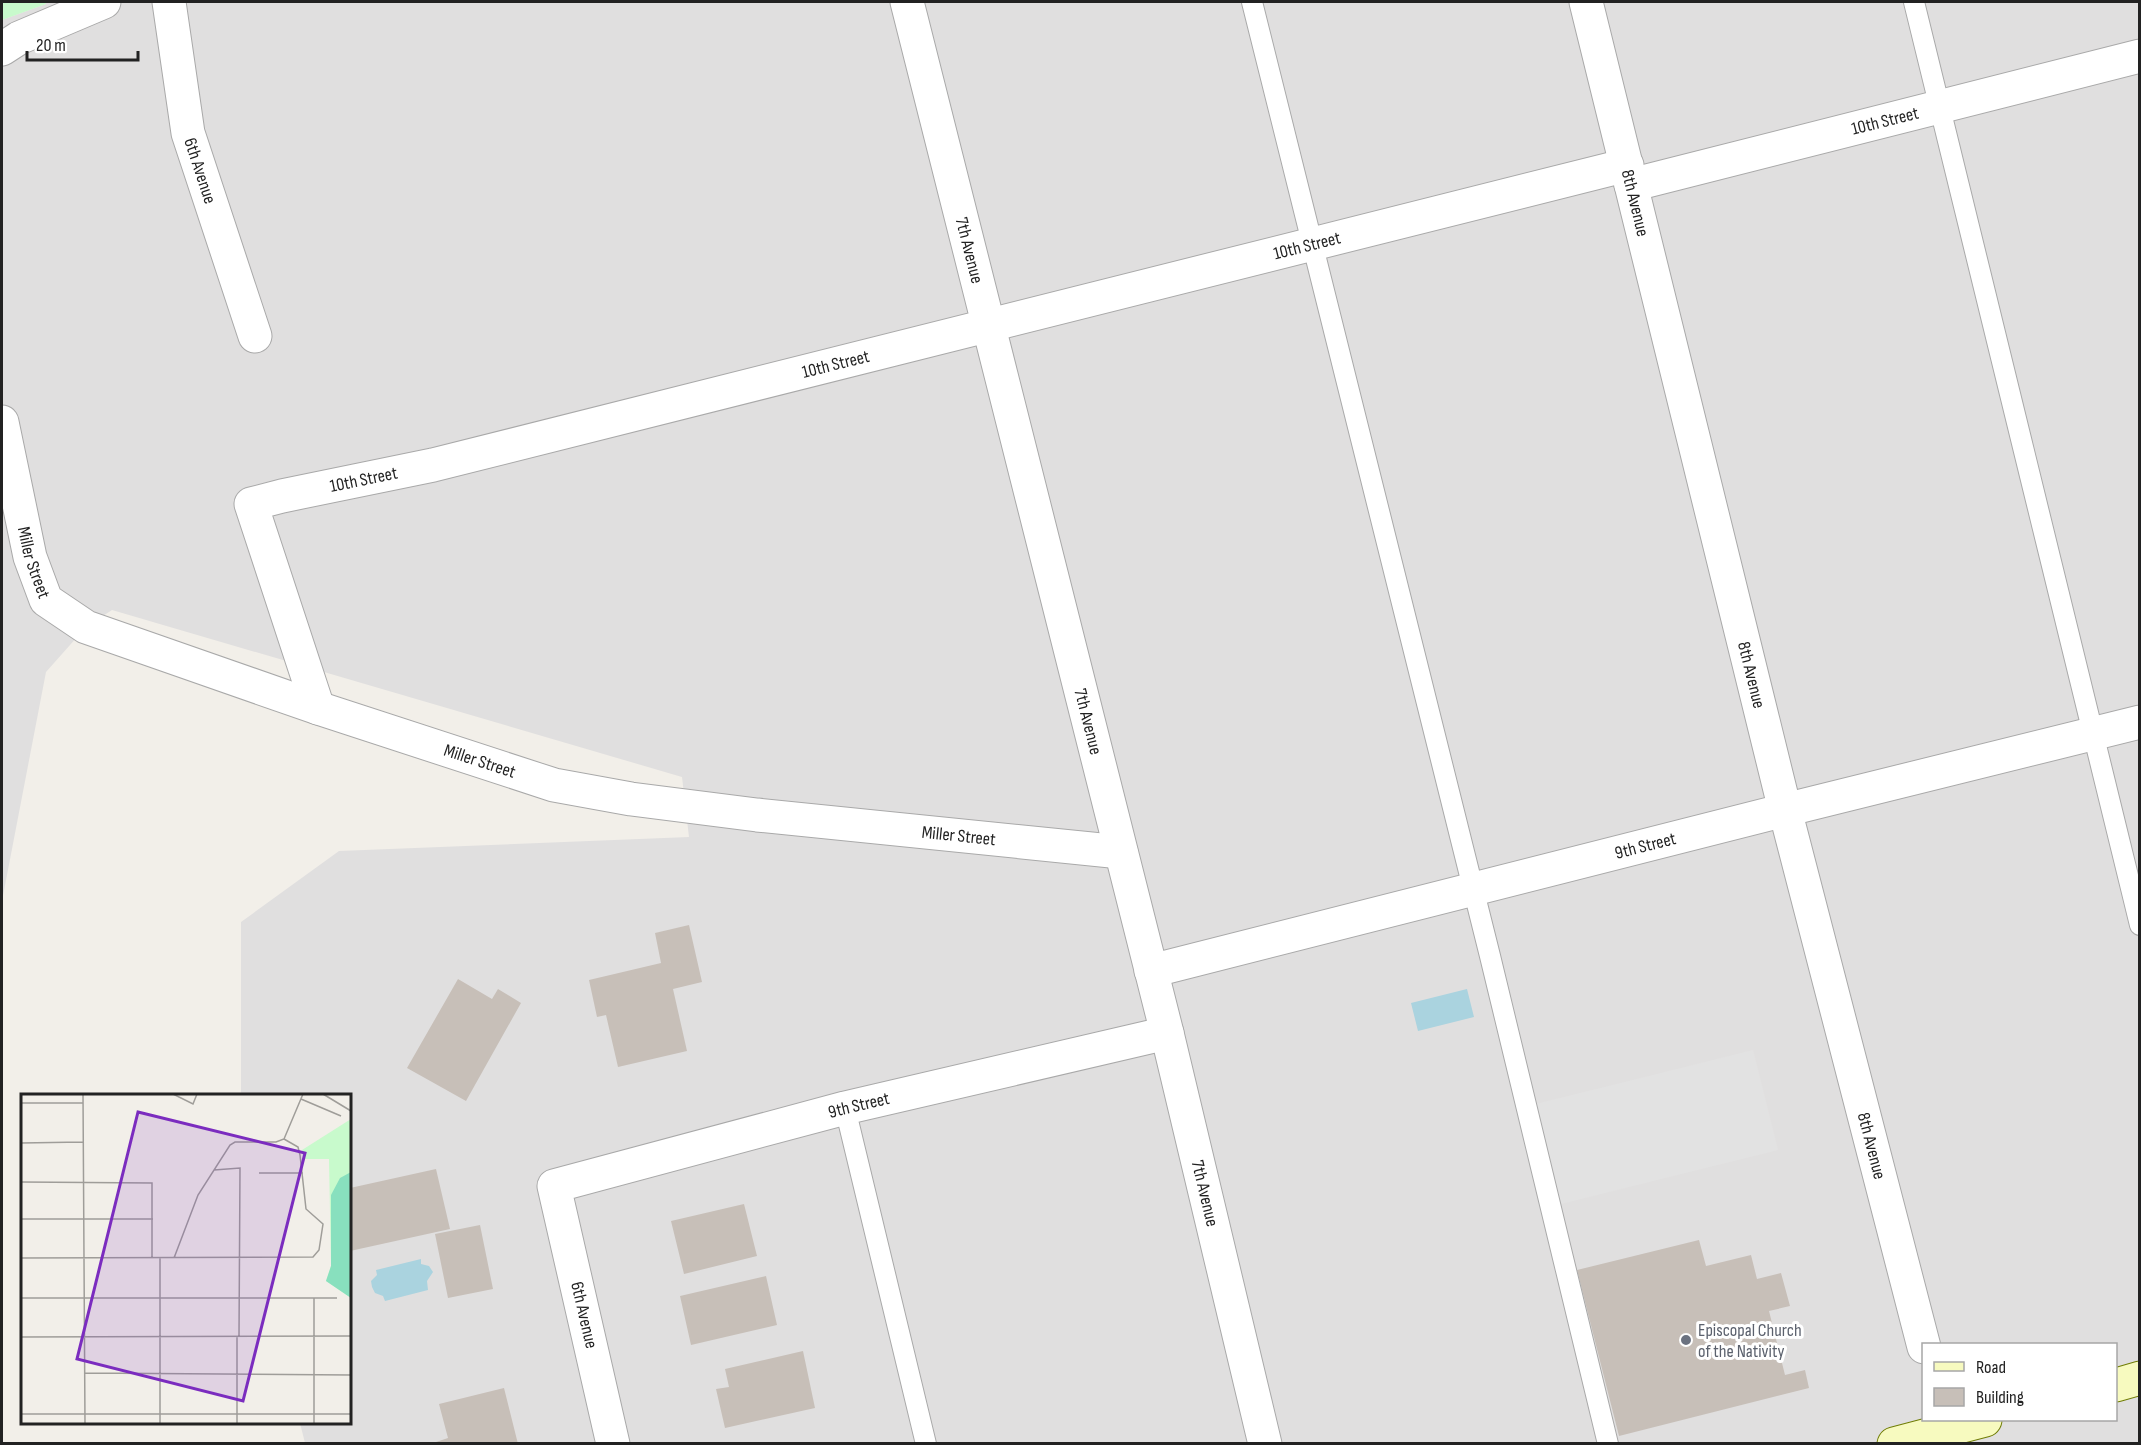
<svg xmlns="http://www.w3.org/2000/svg" width="2141" height="1445" font-family="'Sofia Sans Condensed',sans-serif">
	<style>
		.residential { fill: #e0dfdf; fill-rule: evenodd }
		.park { fill: #c8facc }
		.parking { fill: #e2e2e2 }
		.water { fill: #aad3df }
		.building { fill: #c7bfb8 }
		.lines { fill: none; stroke-linecap: round; stroke-linejoin: round }
		.service-casing { stroke: #a9a9a9; stroke-width: 22 }
		.minor-casing { stroke: #a9a9a9; stroke-width: 35 }
		.secondary-casing { stroke: #707d05; stroke-width: 35 }
		.service { stroke: #fff; stroke-width: 20 }
		.minor { stroke: #fff; stroke-width: 33 }
		.secondary { stroke: #f7fabf; stroke-width: 33 }
		.worship-dot { fill: #6b7280; stroke: #fff; stroke-width: 2 }
		.labels { text-anchor: middle; dominant-baseline: central; stroke-width: 6; stroke-linejoin: round; paint-order: stroke }
		.street-label { font-size: 18px; fill: #222; stroke: #fff }
		.worship-label { font-size: 18px; fill: #5b616d; stroke: #fff; text-anchor: start }
		.inset-road { fill: none; stroke: #9f9d99; stroke-width: 1.5 }
		.view { fill: #7b2cbf; fill-opacity: 0.15; stroke: #7b2cbf; stroke-width: 3 }
		.inset-edge { fill: none; stroke: #222; stroke-width: 3 }
	</style>
	<rect width="100%" height="100%" fill="#f2efe9"/>
	<path class="residential" d="M 45,2 L 2139,2 L 2139,1443 L 305,1443 L 300,1423 L 350,1422 L 350,1096 L 241,1095 L 241,922 L 339,851 L 689,837 L 682,777 L 112,610 L 86,627 L 46,672 L 2,901 L 2,20 L 46,4 ZM 1924,1344 L 2116,1344 L 2116,1420 L 1924,1420 Z"/>
	<path class="park" d="M 2,2 L 45,2 L 46,4 L 2,20 Z"/>
	<path class="parking" d="M 1753,1050 L 1778,1150 L 1561,1204 L 1536,1104 Z"/>
	<path class="water" d="M 1467,989 L 1474,1017 L 1418,1031 L 1411,1003 Z
		M 421,1259 L 421,1264 L 429,1266 L 433,1272 L 427,1281 L 428,1290 L 385,1301 L 383,1296 L 375,1293 L 372,1287 L 371,1281 L 377,1275 L 376,1270 Z"/>
	<path class="building" d="M 689,925 L 702,982 L 673,989 L 687,1051 L 618,1067 L 606,1015 L 597,1017 L 589,980 L 661,963 L 655,933 Z
		M 458,979 L 492,999 L 498,989 L 521,1003 L 466,1101 L 407,1068 Z
		M 436,1169 L 450,1229 L 350,1251 L 350,1188 Z
		M 744,1204 L 757,1256 L 684,1274 L 671,1221 Z
		M 480,1225 L 493,1289 L 448,1298 L 435,1234 Z
		M 1699,1240 L 1706,1266 L 1751,1255 L 1757,1279 L 1781,1273 L 1790,1306 L 1769,1311 L 1785,1375 L 1805,1370 L 1809,1388 L 1619,1436 L 1577,1270 Z
		M 766,1276 L 777,1325 L 691,1345 L 680,1296 Z
		M 803,1351 L 815,1408 L 725,1428 L 716,1389 L 729,1387 L 725,1369 Z
		M 504,1388 L 518,1444 L 430,1444 L 448,1438 L 439,1404 Z"/>
	<g class="lines">
		<defs>
			<path id="service" d="M 1252,2 L 1490,956 L 1608,1444
				M 1914,2 L 2140,925
				M 845,1108 L 926,1444"/>
			<g id="minor">
				<path id="s1" d="M 169,2 L 188,133 L 255,336"/>
				<path id="s2" d="M 907,2 L 1167,1033 L 1265,1444"/>
				<path id="s3" d="M 1586,2 L 1785,810 L 1924,1347"/>
				<path d="M 2,49 L 19,38 L 104,2"/>
				<path id="s4" d="M 1631,185 L 2140,56"/>
				<path id="s5" d="M 2,422 L 30,557 L 46,600 L 86,627 L 318,708 L 554,785 L 631,799 L 757,815 L 1121,852"/>
				<path id="s6" d="M 318,708 L 251,504 L 282,496 L 433,465 L 1627,165"/>
				<path id="s7" d="M 1151,971 L 1785,810 L 2140,722"/>
				<path id="s8" d="M 613,1444 L 554,1186 L 845,1108 L 1167,1033"/>
			</g>
			<path id="secondary" d="M 2116,1385 L 2140,1378
				M 1894,1444 L 1985,1420"/>
		</defs>
		<use href="#service" class="service-casing"/>
		<use href="#minor" class="minor-casing"/>
		<use href="#secondary" class="secondary-casing"/>
		<use href="#service" class="service"/>
		<use href="#minor" class="minor"/>
		<use href="#secondary" class="secondary"/>
	</g>
	<circle class="worship-dot" cx="1686" cy="1340" r="6"/>
	<g class="labels">
		<g class="street-label">
			<text stroke="none"><textPath href="#s4" startOffset="262">10th Street</textPath></text>
			<text stroke="none"><textPath href="#s1" startOffset="172">6th Avenue</textPath></text>
			<text stroke="none"><textPath href="#s3" startOffset="207">8th Avenue</textPath></text>
			<text stroke="none"><textPath href="#s6" startOffset="1302">10th Street</textPath></text>
			<text stroke="none"><textPath href="#s2" startOffset="256">7th Avenue</textPath></text>
			<text stroke="none"><textPath href="#s6" startOffset="816">10th Street</textPath></text>
			<text stroke="none"><textPath href="#s6" startOffset="330">10th Street</textPath></text>
			<text stroke="none"><textPath href="#s5" startOffset="144">Miller Street</textPath></text>
			<text stroke="none"><textPath href="#s3" startOffset="693">8th Avenue</textPath></text>
			<text stroke="none"><textPath href="#s2" startOffset="742">7th Avenue</textPath></text>
			<text stroke="none"><textPath href="#s5" startOffset="648">Miller Street</textPath></text>
			<text stroke="none"><textPath href="#s5" startOffset="1134">Miller Street</textPath></text>
			<text stroke="none"><textPath href="#s7" startOffset="510">9th Street</textPath></text>
			<text stroke="none"><textPath href="#s8" startOffset="580">9th Street</textPath></text>
			<text stroke="none"><textPath href="#s3" startOffset="1179">8th Avenue</textPath></text>
			<text stroke="none"><textPath href="#s2" startOffset="1228">7th Avenue</textPath></text>
			<text transform="translate(584 1315) rotate(77)">6th Avenue</text>
		</g>
		<g class="worship-label">
			<text x="1698" y="1330">Episcopal Church<tspan x="1698" dy="21">of the Nativity</tspan></text>
		</g>
	</g>
	<g transform="translate(21 1094)">
		<rect width="330" height="330" fill="#f2efe9"/>
		<path d="M 330,25 L 330,204 L 305,187 L 310,172 L 308,65 L 282,65 L 281,56 Z" fill="#c8facc"/>
		<path d="M 330,78 L 330,204 L 305,187 L 310,172 L 310,101 L 319,84 Z" fill="#88e0be"/>
		<path class="inset-road" d="M 62,0 L 64,330M 152,0 L 172,10 L 176,0M 302,0 L 330,17M 280,5 L 320,22M 0,9 L 62,9M 0,49 L 62,48M 193,76 L 219,74 L 218,243M 238,79 L 282,79M 0,88 L 131,89 L 131,164M 0,125 L 132,125M 0,164 L 292,163 L 298,156 L 302,130 L 285,115 L 279,61 L 277,53 L 263,45M 139,164 L 139,330M 153,164 L 177,101 L 209,51 L 214,48 L 255,48 L 263,45 L 282,0M 0,204 L 316,204M 293,204 L 293,330M 0,243 L 330,242M 216,243 L 216,330M 64,279 L 330,281M 0,320 L 330,320"/>
		<path class="view" d="M 117,18 L 284,59 L 222,307 L 56,265 Z"/>
		<rect width="330" height="330" class="inset-edge"/>
	</g>
	<rect width="2141" height="1445" fill="none" stroke="#222222" stroke-width="6"/>
	<rect x="1922" y="1343" width="195" height="78" fill="#ffffff" stroke="#a7a7a7" stroke-width="1.5"/>
	<rect x="1934" y="1362" width="30" height="9" fill="#f7fabf" stroke="#a7a7a7" stroke-width="1.5"/>
	<text x="1976" y="1373" font-size="18" fill="#222222">Road</text>
	<rect x="1934" y="1388" width="30" height="18" fill="#c7bfb8" stroke="#a7a7a7" stroke-width="1.5"/>
	<text x="1976" y="1403" font-size="18" fill="#222222">Building</text>
	<path d="M27 51v9h111v-9" fill="none" stroke="#222222" stroke-width="3"/>
	<text x="36" y="51" font-size="18" fill="#222222" stroke="#ffffff" stroke-width="4.5" paint-order="stroke">20 m</text>
</svg>
